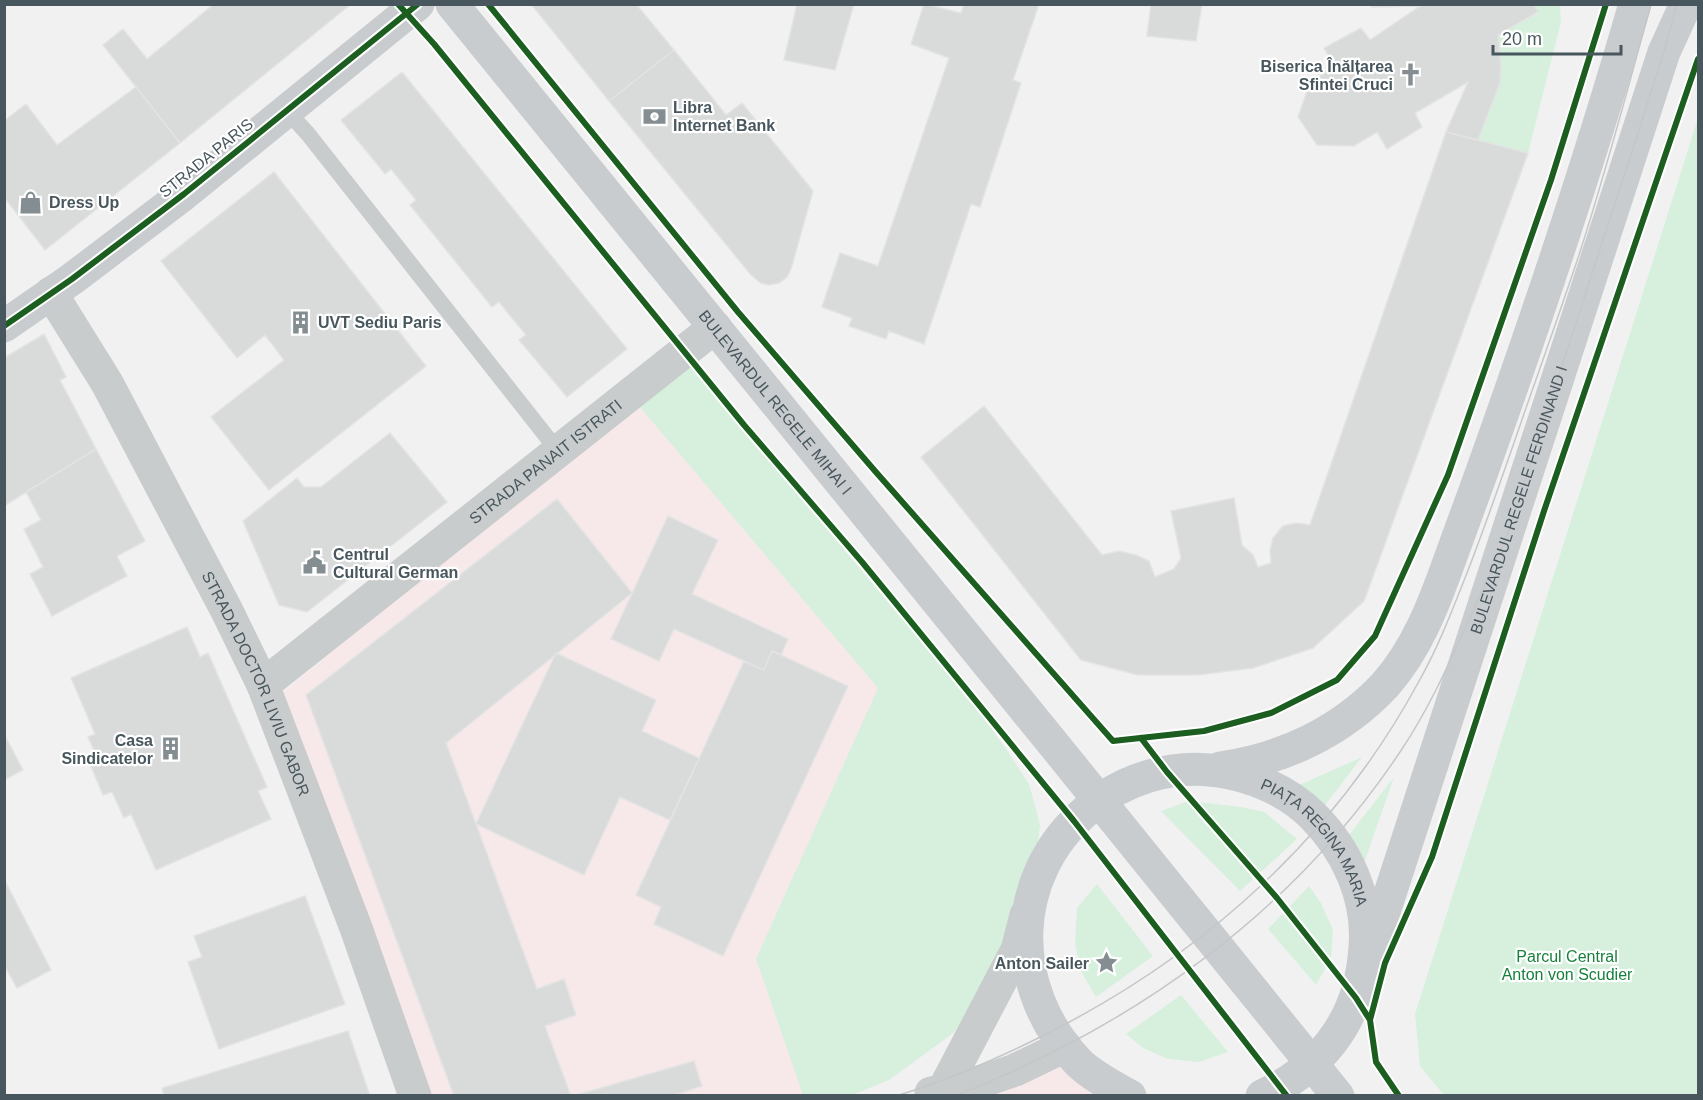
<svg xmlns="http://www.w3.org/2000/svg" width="1703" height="1100" font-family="Helvetica,sans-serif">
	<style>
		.medical { fill: #f7e9e9 }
		.green { fill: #d6f0dd }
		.building { fill: #d9dada; stroke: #e3e3e4; stroke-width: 1.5 }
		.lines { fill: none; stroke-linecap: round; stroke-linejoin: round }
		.service { stroke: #c9cccd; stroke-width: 16 }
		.minor { stroke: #c9cccd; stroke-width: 33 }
		.tertiary { stroke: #c9cccd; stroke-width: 33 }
		.secondary { stroke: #c9cccf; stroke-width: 33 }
		.tram { stroke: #c4c6c8; stroke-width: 1.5 }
		.cycleway-casing { stroke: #fff; stroke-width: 10 }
		.cycleway { stroke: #1b5e20; stroke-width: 6 }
		.labels { text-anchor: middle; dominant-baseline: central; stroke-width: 4.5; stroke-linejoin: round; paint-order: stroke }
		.poi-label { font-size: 16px; font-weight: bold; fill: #48575e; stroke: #fff; text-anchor: start }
		.street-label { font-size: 16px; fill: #48575e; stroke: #fff }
		.park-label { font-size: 16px; fill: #18803d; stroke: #fff }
	</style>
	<rect width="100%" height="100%" fill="#f2f1f1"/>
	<path class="medical" d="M 682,358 L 972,702 L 1006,749 L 1029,784 L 1040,825 L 952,1034 L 889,1080 L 852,1095 L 424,1095 L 279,696 Z
		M 1069,1051 L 1130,1096 L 977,1096 Z"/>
	<path class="green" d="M 1534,5 L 1560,5 L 1561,22 L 1528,153 L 1478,140 L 1500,83 L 1501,67 L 1498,35 L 1538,13 Z
		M 1698,118 L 1698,1095 L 1444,1095 L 1420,1066 L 1415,1014 Z
		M 690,366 L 972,702 L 1006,749 L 1029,784 L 1040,825 L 1035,873 L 985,997 L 952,1034 L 889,1080 L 852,1095 L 803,1095 L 756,959 L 878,688 L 639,406 Z
		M 1362,757 L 1323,808 L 1297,786 Z
		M 1394,777 L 1362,869 L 1346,839 Z
		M 1189,801 L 1241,807 L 1264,812 L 1297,839 L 1240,891 L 1161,811 Z
		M 1097,884 L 1153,956 L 1096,997 L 1081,971 L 1075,944 L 1077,908 Z
		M 1309,886 L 1321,903 L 1333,930 L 1331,958 L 1316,985 L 1268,929 Z
		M 1181,995 L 1228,1052 L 1199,1062 L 1168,1059 L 1143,1048 L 1126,1034 Z"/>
	<path class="building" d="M 214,4 L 351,4 L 180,143 L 103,45 L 123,29 L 147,59 Z
		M 531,4 L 636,4 L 674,50 L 609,101 Z
		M 797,4 L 854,4 L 835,70 L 784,60 Z
		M 924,4 L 961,13 L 964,4 L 1039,4 L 1013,80 L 1021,83 L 980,207 L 971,204 L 924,344 L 889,331 L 886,339 L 849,326 L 852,318 L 822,307 L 840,253 L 878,266 L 949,58 L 911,44 Z
		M 1151,4 L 1202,4 L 1196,41 L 1147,36 Z
		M 1372,4 L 1534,4 L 1538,12 L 1498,35 L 1501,67 L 1500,83 L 1478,140 L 1446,132 L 1468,82 L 1415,113 L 1422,127 L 1387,149 L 1377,132 L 1354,146 L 1317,145 L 1298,117 L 1310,83 L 1334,65 L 1324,48 L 1361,28 L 1370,40 L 1420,6 L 1372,7 Z
		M 674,50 L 726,115 L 742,103 L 813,191 L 791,269 L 787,277 L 779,283 L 769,285 L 761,283 L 751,275 L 609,101 Z
		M 402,72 L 627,349 L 567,397 L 519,340 L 526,335 L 499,302 L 492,307 L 410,205 L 416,200 L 391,169 L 385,174 L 341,120 Z
		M 136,87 L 180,143 L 45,250 L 4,197 L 4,121 L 26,104 L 57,145 Z
		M 1446,132 L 1528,153 L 1364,601 L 1313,648 L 1253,668 L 1198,675 L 1138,675 L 1081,660 L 921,457 L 984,406 L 1102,555 L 1119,551 L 1136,555 L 1149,561 L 1155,577 L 1174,569 L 1181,558 L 1171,511 L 1234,498 L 1242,545 L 1253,555 L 1258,567 L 1271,563 L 1270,550 L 1273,538 L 1283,526 L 1296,523 L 1310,525 Z
		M 274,172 L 426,366 L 269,490 L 211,417 L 284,360 L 265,335 L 237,358 L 161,261 Z
		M 44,334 L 66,377 L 60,380 L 96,449 L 4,506 L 4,465 L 6,464 L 4,461 L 4,358 Z
		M 390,433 L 447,502 L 307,612 L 279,605 L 243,521 L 297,478 L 304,487 L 321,487 Z
		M 96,449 L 145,541 L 117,556 L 127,576 L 52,616 L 30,574 L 43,567 L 24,529 L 41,520 L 26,492 Z
		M 557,499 L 632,593 L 446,743 L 537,989 L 564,979 L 576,1015 L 545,1026 L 571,1096 L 454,1096 L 306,695 Z
		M 668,516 L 718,540 L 692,594 L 788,639 L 781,655 L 772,651 L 764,670 L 674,629 L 659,661 L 611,639 Z
		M 187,627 L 200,657 L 208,653 L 267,787 L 258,791 L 271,819 L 156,870 L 131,814 L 124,818 L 112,792 L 103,795 L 90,764 L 98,760 L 88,737 L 95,734 L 71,678 Z
		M 772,651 L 848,686 L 723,956 L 654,924 L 661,907 L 636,895 L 744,661 L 764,670 Z
		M 556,653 L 656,700 L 642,731 L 699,758 L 670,820 L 620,797 L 584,875 L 476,824 Z
		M 4,734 L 23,770 L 4,780 Z
		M 4,879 L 51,970 L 17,988 L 4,965 Z
		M 305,896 L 345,1004 L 219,1049 L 188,962 L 202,957 L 194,936 Z
		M 348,1031 L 370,1096 L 164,1096 L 162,1088 Z
		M 694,1061 L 702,1086 L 672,1096 L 573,1096 Z"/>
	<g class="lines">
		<path class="service" d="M 287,111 L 308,134 L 558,451"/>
		<g class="minor">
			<path id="s1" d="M 51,293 L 107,383 L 227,611 L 263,685 L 356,928 L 415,1096"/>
			<path id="s2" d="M 263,685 L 715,327"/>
		</g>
		<path class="tertiary" d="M 944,1089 L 1017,950 L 1026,915
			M 931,1093 L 983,1081 L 1015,1070 L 1065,1046"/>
		<g class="secondary">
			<path id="s3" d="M 452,4 L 1068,762 L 1338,1096"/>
			<path d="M 4,326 L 72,279 L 184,194 L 418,4"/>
			<path d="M 1220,768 C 1283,759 1341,732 1385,685 C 1417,649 1434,604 1450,559 C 1460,532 1470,504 1480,477 C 1536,321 1589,164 1635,4"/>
			<path id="s4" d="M 1356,998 L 1664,52 L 1686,4"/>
			<path id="s5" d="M 1130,1096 C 1112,1086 1094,1077 1079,1063 C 1008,989 1008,877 1087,810 C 1123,779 1171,764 1218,771 C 1253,776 1288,791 1313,816 C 1347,850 1369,898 1365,947 C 1361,1017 1325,1066 1262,1096"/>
		</g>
		<path class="tram" d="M 896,1096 C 952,1079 1006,1055 1058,1028 C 1210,949 1336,834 1418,683 C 1438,648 1452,611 1467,573 C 1488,519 1507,463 1526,408 C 1544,357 1562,306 1579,255 C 1606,172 1628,88 1651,4
			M 955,1096 C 1135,1025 1292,914 1400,752 C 1431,706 1453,655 1476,605 C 1486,581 1499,557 1508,532 C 1525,484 1539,435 1555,387 C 1592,275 1628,164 1664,52 L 1677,4"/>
		<defs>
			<path id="cycleway" d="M 398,4 L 434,44 L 744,425 L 862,562 L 1074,821 L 1287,1096
				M 488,4 L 738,312 L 875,471 L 1113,741 L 1204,731 L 1271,713 L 1337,680 L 1375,636 L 1448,475 L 1551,180 L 1606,4
				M 4,326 L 72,279 L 184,194 L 418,4
				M 1141,738 L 1167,772 L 1277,898 L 1356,998 L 1370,1020
				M 1399,1096 L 1376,1062 L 1370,1020 L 1385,963 L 1432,857 L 1544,511 L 1698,59"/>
		</defs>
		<use href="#cycleway" class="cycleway-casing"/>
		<use href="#cycleway" class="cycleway"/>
	</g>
	<defs>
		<symbol id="church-bare" viewBox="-9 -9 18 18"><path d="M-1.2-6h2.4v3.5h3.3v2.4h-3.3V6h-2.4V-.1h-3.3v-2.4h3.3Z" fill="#848d91" stroke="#fff" stroke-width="2.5" paint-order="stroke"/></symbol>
		<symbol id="bank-bare" viewBox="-9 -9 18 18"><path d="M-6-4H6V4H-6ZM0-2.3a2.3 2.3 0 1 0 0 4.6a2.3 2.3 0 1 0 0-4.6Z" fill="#848d91" stroke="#fff" stroke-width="2.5" paint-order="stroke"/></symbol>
		<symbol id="shop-bare" viewBox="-9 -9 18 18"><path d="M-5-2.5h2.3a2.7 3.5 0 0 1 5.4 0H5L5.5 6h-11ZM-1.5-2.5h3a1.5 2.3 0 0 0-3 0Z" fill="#848d91" stroke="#fff" stroke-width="2.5" paint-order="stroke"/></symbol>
		<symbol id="building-bare" viewBox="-9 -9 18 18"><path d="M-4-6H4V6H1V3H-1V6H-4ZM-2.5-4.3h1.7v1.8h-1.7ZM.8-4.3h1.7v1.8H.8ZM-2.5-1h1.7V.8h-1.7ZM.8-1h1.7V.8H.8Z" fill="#848d91" stroke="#fff" stroke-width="2.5" paint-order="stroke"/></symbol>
		<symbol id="civic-bare" viewBox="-9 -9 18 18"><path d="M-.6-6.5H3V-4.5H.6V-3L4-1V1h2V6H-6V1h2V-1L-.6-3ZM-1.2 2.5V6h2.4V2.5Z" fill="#848d91" stroke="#fff" stroke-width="2.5" paint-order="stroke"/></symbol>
		<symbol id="sight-bare" viewBox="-9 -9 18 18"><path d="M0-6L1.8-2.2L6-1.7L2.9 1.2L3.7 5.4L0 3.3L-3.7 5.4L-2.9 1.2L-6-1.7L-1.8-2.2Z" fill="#848d91" stroke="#fff" stroke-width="2.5" paint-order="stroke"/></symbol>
	</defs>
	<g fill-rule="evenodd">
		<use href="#church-bare" x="1394" y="58" width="33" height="33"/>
		<use href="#bank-bare" x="638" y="100" width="33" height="33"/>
		<use href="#shop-bare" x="14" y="186" width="33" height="33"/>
		<use href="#building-bare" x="284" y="306" width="33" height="33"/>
		<use href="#civic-bare" x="298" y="546" width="33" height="33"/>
		<use href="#building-bare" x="154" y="732" width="33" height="33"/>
		<use href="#sight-bare" x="1090" y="946" width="33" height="33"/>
	</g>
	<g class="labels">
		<g class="poi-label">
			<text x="1393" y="66" text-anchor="end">Biserica Înălțarea<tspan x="1393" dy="18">Sfintei Cruci</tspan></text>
			<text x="673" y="107">Libra<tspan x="673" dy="18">Internet Bank</tspan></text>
			<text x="49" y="202">Dress Up</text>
			<text x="318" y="322">UVT Sediu Paris</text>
			<text x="333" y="554">Centrul<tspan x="333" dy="18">Cultural German</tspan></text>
			<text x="153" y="740" text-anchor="end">Casa<tspan x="153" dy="18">Sindicatelor</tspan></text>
			<text x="1089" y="963" text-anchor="end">Anton Sailer</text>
		</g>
		<g class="street-label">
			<text transform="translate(206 158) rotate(-39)">STRADA PARIS</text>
			<text stroke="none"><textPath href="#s3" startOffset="513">BULEVARDUL REGELE MIHAI I</textPath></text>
			<text stroke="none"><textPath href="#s2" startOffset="360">STRADA PANAIT ISTRATI</textPath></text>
			<text stroke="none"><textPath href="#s4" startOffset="524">BULEVARDUL REGELE FERDINAND I</textPath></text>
			<text stroke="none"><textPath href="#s1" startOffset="442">STRADA DOCTOR LIVIU GABOR</textPath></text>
			<text stroke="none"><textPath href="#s5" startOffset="615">PIAȚA REGINA MARIA</textPath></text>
		</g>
		<g class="park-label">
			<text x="1567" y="956">Parcul Central<tspan x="1567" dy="18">Anton von Scudier</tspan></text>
		</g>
	</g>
	<rect width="1703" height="1100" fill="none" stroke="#48575e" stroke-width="12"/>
	<path d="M1493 45v9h128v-9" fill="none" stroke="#48575e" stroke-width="3"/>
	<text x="1502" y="45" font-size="18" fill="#48575e" stroke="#ffffff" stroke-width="4.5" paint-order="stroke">20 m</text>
</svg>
